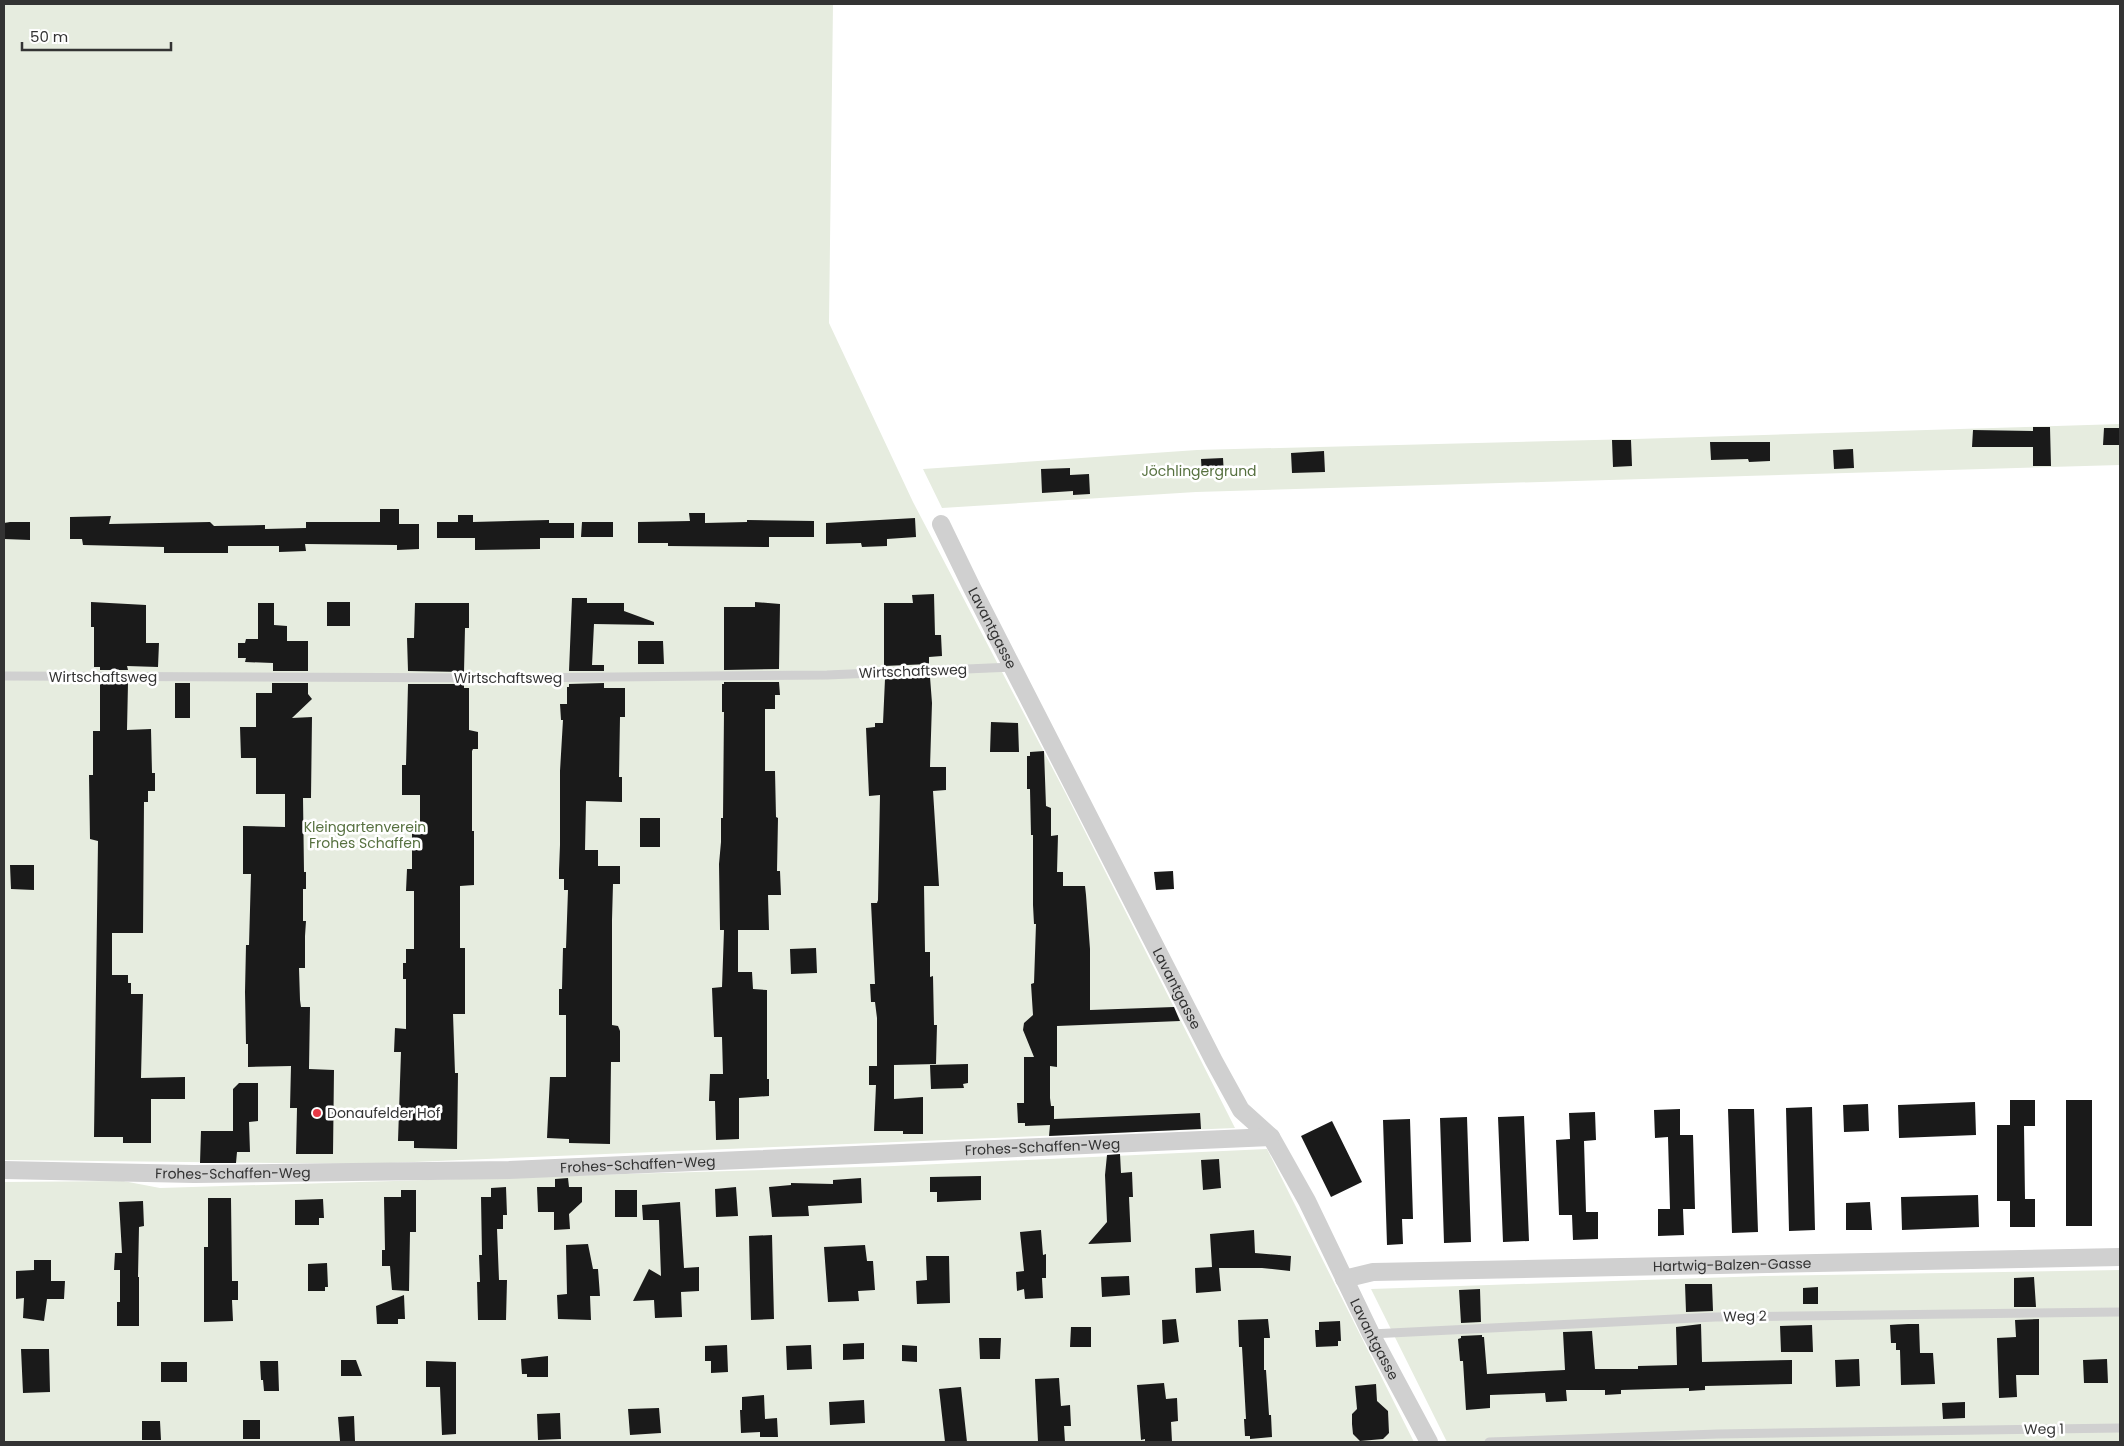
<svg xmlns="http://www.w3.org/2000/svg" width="2124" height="1446" font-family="Poppins,sans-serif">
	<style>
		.green { fill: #e6ecdf }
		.building { fill: #1a1a1a }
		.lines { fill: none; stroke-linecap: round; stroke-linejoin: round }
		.service { stroke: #d0d0d0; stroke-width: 9 }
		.minor { stroke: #d0d0d0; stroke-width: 18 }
		.poi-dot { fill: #e63946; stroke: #fff; stroke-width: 2 }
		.labels { text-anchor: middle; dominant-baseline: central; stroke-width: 5; stroke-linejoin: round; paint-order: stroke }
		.park-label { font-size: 14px; fill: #56703f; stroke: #fff }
		.street-label { font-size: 14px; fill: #333; stroke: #fff }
		.poi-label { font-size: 14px; fill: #333; stroke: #fff; text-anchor: start }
	</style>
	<rect width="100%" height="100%" fill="#fff"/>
	<path class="green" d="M 4,4 L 833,4 L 829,323 L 913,502 L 1066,794 L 1235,1128 L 366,1164 L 4,1160 Z
		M 2120,424 L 2120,465 L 1196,492 L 942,508 L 923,469 L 1197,450 L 1635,439 Z
		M 1267,1149 L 1414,1442 L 4,1442 L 4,1182 L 123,1181 L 160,1188 L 894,1166 Z
		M 2120,1270 L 2120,1442 L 1447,1442 L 1371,1289 L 1764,1276 Z"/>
	<path class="building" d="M 2033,427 L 2050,427 L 2051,466 L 2033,466 L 2033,447 L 1972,447 L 1973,430 L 2033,431 Z
		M 2104,428 L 2120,428 L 2120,445 L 2103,445 Z
		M 1612,440 L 1631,440 L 1632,466 L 1613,467 Z
		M 1710,442 L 1770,442 L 1770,461 L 1749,462 L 1748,459 L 1711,460 Z
		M 1853,449 L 1854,468 L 1834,469 L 1833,450 Z
		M 1324,451 L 1325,472 L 1292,473 L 1291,453 Z
		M 1223,458 L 1224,475 L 1202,476 L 1201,459 Z
		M 1070,468 L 1070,475 L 1089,474 L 1090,494 L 1073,495 L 1073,491 L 1042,493 L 1041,469 Z
		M 380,509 L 399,509 L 399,524 L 419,524 L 419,549 L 397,550 L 397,545 L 305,544 L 306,551 L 279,552 L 279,546 L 228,546 L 228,553 L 164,553 L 164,547 L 83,545 L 82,539 L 70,539 L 70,517 L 111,516 L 109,524 L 210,522 L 214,526 L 265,525 L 265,529 L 306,528 L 306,522 L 380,522 Z
		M 689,513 L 705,513 L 705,523 L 747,522 L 747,520 L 814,521 L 814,537 L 769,537 L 769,547 L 668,546 L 668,543 L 638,543 L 638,522 L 690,521 Z
		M 458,515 L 473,515 L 473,522 L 549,520 L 549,523 L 574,523 L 574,538 L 540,538 L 540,549 L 475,550 L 475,538 L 437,538 L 437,522 L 458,522 Z
		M 915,518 L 916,537 L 887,539 L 887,546 L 862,547 L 861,543 L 826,544 L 826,523 Z
		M 10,522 L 30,522 L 30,540 L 4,539 L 4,523 Z
		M 582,522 L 613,522 L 613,537 L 581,537 Z
		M 934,594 L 935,635 L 941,635 L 942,656 L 929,657 L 929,664 L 884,666 L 884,603 L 913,603 L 912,595 Z
		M 572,598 L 587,598 L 587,603 L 624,603 L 624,611 L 654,622 L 654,625 L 594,624 L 592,665 L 604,665 L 604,671 L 569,671 Z
		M 91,602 L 146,605 L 146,643 L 159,643 L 158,667 L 127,666 L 128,670 L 100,670 L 100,667 L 94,667 L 94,627 L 91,627 Z
		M 327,602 L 350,602 L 350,626 L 327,626 Z
		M 755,602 L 780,604 L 779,669 L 724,670 L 724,607 L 755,607 Z
		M 258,603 L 274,603 L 274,625 L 287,626 L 287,641 L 308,641 L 308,671 L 273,671 L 273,663 L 245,662 L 246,658 L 238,658 L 238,643 L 245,643 L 246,639 L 258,639 Z
		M 415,603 L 469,603 L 469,628 L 465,628 L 464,672 L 408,671 L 407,638 L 414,638 Z
		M 638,641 L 663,641 L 664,664 L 638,664 Z
		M 930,677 L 932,703 L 930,767 L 946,767 L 946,790 L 933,791 L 939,886 L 924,886 L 925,952 L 930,952 L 930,977 L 933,976 L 934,1025 L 937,1025 L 936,1064 L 894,1065 L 894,1099 L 923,1097 L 923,1134 L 903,1134 L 903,1131 L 874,1131 L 876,1085 L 869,1085 L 869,1066 L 877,1066 L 877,1018 L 875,1002 L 871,1002 L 870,984 L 875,984 L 871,903 L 877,903 L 878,900 L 880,795 L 869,796 L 866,728 L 875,727 L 875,723 L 883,723 L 885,679 Z
		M 724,682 L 779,682 L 780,695 L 775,695 L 775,709 L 765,709 L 765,771 L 775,771 L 776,817 L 778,818 L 777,871 L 780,871 L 781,895 L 768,895 L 769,930 L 738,930 L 738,972 L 752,972 L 753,989 L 767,990 L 767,1079 L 769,1079 L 769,1096 L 739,1098 L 739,1139 L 716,1140 L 715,1101 L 709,1101 L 710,1074 L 723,1074 L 722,1037 L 714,1037 L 712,988 L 722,987 L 724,930 L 720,930 L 719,864 L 721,842 L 721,818 L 723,818 L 724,712 L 722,712 L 722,684 L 724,684 Z
		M 100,683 L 128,683 L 127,730 L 151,729 L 152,773 L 155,773 L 155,791 L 148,791 L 148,802 L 144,802 L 143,933 L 112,933 L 112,975 L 128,975 L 128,983 L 131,983 L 131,994 L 143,994 L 141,1078 L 185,1077 L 185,1099 L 151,1099 L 151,1143 L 123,1143 L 123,1137 L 94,1137 L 98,841 L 90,839 L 89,775 L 93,775 L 93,731 L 100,731 Z
		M 175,683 L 190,683 L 190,718 L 175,718 Z
		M 272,683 L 308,683 L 308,694 L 312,699 L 292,718 L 312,717 L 311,798 L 303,798 L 304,872 L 306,872 L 306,889 L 303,889 L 303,921 L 306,921 L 305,936 L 305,968 L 299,968 L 300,1000 L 301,1007 L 310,1007 L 309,1069 L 334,1070 L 333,1154 L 296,1154 L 297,1108 L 290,1108 L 291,1066 L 248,1067 L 248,1044 L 246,1044 L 245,992 L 246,945 L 249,945 L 251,874 L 243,874 L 243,826 L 285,827 L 285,794 L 256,794 L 256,758 L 241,758 L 240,727 L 256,727 L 256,693 L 272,693 Z
		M 604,683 L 604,688 L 625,688 L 625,717 L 620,717 L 619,777 L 622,777 L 622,802 L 586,801 L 585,850 L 598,850 L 598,866 L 620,866 L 620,884 L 613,884 L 612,920 L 612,1025 L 618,1026 L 620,1031 L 620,1062 L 611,1062 L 610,1144 L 569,1143 L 569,1139 L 547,1138 L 550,1077 L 566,1077 L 566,1015 L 559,1015 L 559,989 L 562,989 L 563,948 L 566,948 L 568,890 L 564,890 L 564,879 L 559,879 L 559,870 L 560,845 L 560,771 L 563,720 L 561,720 L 560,704 L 567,704 L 567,687 L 569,687 L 569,684 Z
		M 408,684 L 464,684 L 464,688 L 469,688 L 469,730 L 478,732 L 478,749 L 473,749 L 472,751 L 472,831 L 474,831 L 474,885 L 460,886 L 460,948 L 465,948 L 465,1014 L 453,1014 L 455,1073 L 458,1073 L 457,1149 L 414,1148 L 414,1141 L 398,1141 L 401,1052 L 394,1052 L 395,1028 L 406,1029 L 406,979 L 403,979 L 403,963 L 406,963 L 406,949 L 414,949 L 414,891 L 406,891 L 407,869 L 412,869 L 412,830 L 420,830 L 420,795 L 402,795 L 402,765 L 406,765 Z
		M 991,722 L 1018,723 L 1019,752 L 990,752 Z
		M 1044,751 L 1046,806 L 1051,808 L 1051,836 L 1058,835 L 1057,872 L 1063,872 L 1063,886 L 1085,886 L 1086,895 L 1090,949 L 1090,1010 L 1174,1007 L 1180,1021 L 1057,1026 L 1057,1067 L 1050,1066 L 1050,1098 L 1051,1106 L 1054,1106 L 1054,1119 L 1200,1113 L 1201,1129 L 1049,1136 L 1050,1125 L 1025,1126 L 1025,1123 L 1018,1123 L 1017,1103 L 1024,1103 L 1024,1057 L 1034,1057 L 1023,1030 L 1024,1023 L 1033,1015 L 1031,984 L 1034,983 L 1036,924 L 1034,924 L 1033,905 L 1033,835 L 1031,835 L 1030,789 L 1027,789 L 1027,756 L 1030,756 L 1030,752 Z
		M 640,818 L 660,818 L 660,847 L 640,847 Z
		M 10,865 L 34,865 L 34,890 L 11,889 Z
		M 1173,871 L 1174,889 L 1156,890 L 1154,872 Z
		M 816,948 L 817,973 L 791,974 L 790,949 Z
		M 968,1064 L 968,1083 L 963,1084 L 964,1088 L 931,1089 L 930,1065 Z
		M 239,1083 L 258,1083 L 258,1121 L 249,1122 L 250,1152 L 237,1152 L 236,1163 L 200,1163 L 201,1131 L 233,1131 L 233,1089 Z
		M 2010,1100 L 2035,1100 L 2035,1126 L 2024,1126 L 2025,1199 L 2035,1199 L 2035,1227 L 2010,1227 L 2010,1201 L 1997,1201 L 1997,1125 L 2010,1125 Z
		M 2066,1100 L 2092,1100 L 2092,1226 L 2066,1226 Z
		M 1975,1102 L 1976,1135 L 1899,1138 L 1898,1105 Z
		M 1868,1104 L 1869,1131 L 1844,1132 L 1843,1105 Z
		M 1812,1107 L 1815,1230 L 1789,1231 L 1786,1108 Z
		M 1680,1109 L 1680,1135 L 1693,1135 L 1695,1209 L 1683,1209 L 1684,1235 L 1658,1236 L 1658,1209 L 1670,1209 L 1668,1137 L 1655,1138 L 1654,1110 Z
		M 1728,1109 L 1754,1109 L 1758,1232 L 1732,1233 Z
		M 1595,1112 L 1596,1140 L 1584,1141 L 1586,1212 L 1598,1212 L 1598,1239 L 1573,1240 L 1572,1215 L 1559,1215 L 1556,1140 L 1570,1139 L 1569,1113 Z
		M 1524,1116 L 1529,1241 L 1503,1242 L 1498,1117 Z
		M 1467,1117 L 1471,1242 L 1444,1243 L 1440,1118 Z
		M 1410,1119 L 1413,1219 L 1402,1219 L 1403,1244 L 1387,1245 L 1383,1120 Z
		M 1332,1121 L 1362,1182 L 1331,1197 L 1301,1136 Z
		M 1120,1154 L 1121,1173 L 1132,1172 L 1133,1197 L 1129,1197 L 1131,1242 L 1088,1244 L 1107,1222 L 1105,1175 L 1107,1155 Z
		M 1219,1159 L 1221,1188 L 1203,1190 L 1201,1160 Z
		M 981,1176 L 981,1200 L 937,1202 L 937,1192 L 930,1192 L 930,1177 Z
		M 568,1178 L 569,1187 L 582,1187 L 582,1202 L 569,1214 L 570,1229 L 554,1230 L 554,1212 L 538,1212 L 537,1187 L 555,1187 L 555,1179 Z
		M 861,1178 L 862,1203 L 808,1206 L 809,1216 L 772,1217 L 769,1187 L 791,1185 L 791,1183 L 833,1184 L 833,1180 Z
		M 506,1187 L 507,1215 L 503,1215 L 503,1229 L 497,1229 L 499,1280 L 507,1280 L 506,1320 L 478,1320 L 477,1282 L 480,1282 L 479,1255 L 482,1255 L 481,1197 L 491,1197 L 491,1188 Z
		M 736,1187 L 738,1216 L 716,1217 L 715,1189 Z
		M 401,1190 L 416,1190 L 416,1232 L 410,1232 L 409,1291 L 392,1290 L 390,1266 L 382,1266 L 382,1250 L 385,1250 L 384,1197 L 401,1197 Z
		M 615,1190 L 637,1190 L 637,1217 L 615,1217 Z
		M 1978,1195 L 1979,1227 L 1902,1230 L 1901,1197 Z
		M 208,1198 L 231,1198 L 232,1281 L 238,1281 L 238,1300 L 232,1300 L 233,1321 L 204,1322 L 204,1247 L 208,1247 Z
		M 323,1199 L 324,1218 L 319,1218 L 319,1225 L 295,1225 L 295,1200 Z
		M 143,1201 L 144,1226 L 139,1227 L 138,1277 L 139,1277 L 139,1326 L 117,1326 L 117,1302 L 120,1302 L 120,1270 L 114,1270 L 115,1253 L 122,1253 L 119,1202 Z
		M 680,1202 L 684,1268 L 699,1267 L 699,1291 L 681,1292 L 682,1317 L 655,1318 L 654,1300 L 633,1301 L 649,1269 L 661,1276 L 659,1220 L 643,1220 L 642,1205 Z
		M 1870,1202 L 1872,1230 L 1846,1230 L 1846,1203 Z
		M 1041,1230 L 1043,1255 L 1046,1254 L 1046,1278 L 1042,1278 L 1043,1298 L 1025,1299 L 1024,1289 L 1017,1291 L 1016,1272 L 1024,1271 L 1020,1232 Z
		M 1254,1230 L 1255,1253 L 1291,1256 L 1290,1271 L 1262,1268 L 1219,1268 L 1221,1291 L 1196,1293 L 1195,1268 L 1212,1267 L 1210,1234 Z
		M 772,1235 L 774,1319 L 751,1320 L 749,1236 Z
		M 588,1244 L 593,1269 L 598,1269 L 600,1296 L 590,1296 L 591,1320 L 558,1319 L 557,1295 L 567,1294 L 566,1245 Z
		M 865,1245 L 867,1261 L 873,1261 L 875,1290 L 858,1291 L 859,1301 L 828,1302 L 824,1247 Z
		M 926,1256 L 949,1256 L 950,1303 L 917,1304 L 916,1281 L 927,1280 Z
		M 34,1260 L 51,1260 L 51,1281 L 65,1281 L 64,1299 L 47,1299 L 44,1321 L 23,1318 L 24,1298 L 16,1299 L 16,1271 L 34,1270 Z
		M 327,1263 L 328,1287 L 325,1287 L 325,1291 L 308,1291 L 308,1264 Z
		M 1129,1276 L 1130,1295 L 1102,1297 L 1101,1277 Z
		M 2034,1277 L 2036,1307 L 2014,1307 L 2014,1278 Z
		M 1685,1284 L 1712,1284 L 1713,1311 L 1686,1312 Z
		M 1818,1287 L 1818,1304 L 1803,1304 L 1803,1288 Z
		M 1480,1289 L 1481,1322 L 1461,1323 L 1459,1290 Z
		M 404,1295 L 405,1319 L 398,1319 L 398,1324 L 377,1324 L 376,1306 Z
		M 1176,1319 L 1179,1342 L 1163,1344 L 1162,1320 Z
		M 1268,1319 L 1270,1338 L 1264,1338 L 1264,1370 L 1266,1370 L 1269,1415 L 1271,1415 L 1272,1437 L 1250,1439 L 1250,1436 L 1245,1436 L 1244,1419 L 1246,1419 L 1242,1347 L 1239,1347 L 1238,1320 Z
		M 2039,1319 L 2039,1375 L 2016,1375 L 2017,1397 L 1999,1398 L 1997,1338 L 2016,1337 L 2015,1320 Z
		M 1340,1321 L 1341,1341 L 1338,1341 L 1338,1346 L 1316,1347 L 1315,1330 L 1319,1330 L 1319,1322 Z
		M 1701,1324 L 1702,1362 L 1792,1360 L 1792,1384 L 1705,1386 L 1705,1390 L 1689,1391 L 1689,1388 L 1621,1390 L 1621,1394 L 1605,1395 L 1605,1390 L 1566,1390 L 1567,1401 L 1546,1402 L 1545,1393 L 1490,1395 L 1490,1408 L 1466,1410 L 1463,1361 L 1460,1361 L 1458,1339 L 1461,1338 L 1461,1336 L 1482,1335 L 1482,1337 L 1484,1337 L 1487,1374 L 1565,1370 L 1563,1332 L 1592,1331 L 1595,1369 L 1638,1369 L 1638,1366 L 1677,1365 L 1676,1327 Z
		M 1908,1324 L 1919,1324 L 1920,1353 L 1933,1353 L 1935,1384 L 1901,1385 L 1900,1350 L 1896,1350 L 1896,1343 L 1891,1343 L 1890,1325 Z
		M 1812,1325 L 1813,1352 L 1781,1352 L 1780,1326 Z
		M 1071,1327 L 1091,1327 L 1091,1347 L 1070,1347 Z
		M 979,1338 L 1001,1338 L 1000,1359 L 980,1359 Z
		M 864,1343 L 864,1359 L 843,1360 L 843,1344 Z
		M 727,1345 L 728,1372 L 711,1373 L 711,1361 L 705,1361 L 705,1346 Z
		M 811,1345 L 812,1369 L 787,1370 L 786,1346 Z
		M 902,1345 L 917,1346 L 917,1362 L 902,1361 Z
		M 21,1349 L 49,1349 L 50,1392 L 23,1393 Z
		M 548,1356 L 548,1377 L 527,1377 L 527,1374 L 522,1374 L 521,1359 Z
		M 1859,1359 L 1860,1386 L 1836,1387 L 1835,1360 Z
		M 2107,1359 L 2108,1383 L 2084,1383 L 2083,1360 Z
		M 341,1360 L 356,1360 L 362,1376 L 341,1376 Z
		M 260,1361 L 278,1361 L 279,1391 L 264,1391 L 263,1380 L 261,1380 Z
		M 426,1361 L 456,1362 L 456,1434 L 442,1435 L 440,1387 L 426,1387 Z
		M 161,1362 L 187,1362 L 187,1382 L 161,1382 Z
		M 1059,1378 L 1061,1406 L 1070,1405 L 1071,1426 L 1064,1426 L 1065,1442 L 1038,1442 L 1035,1379 Z
		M 1164,1383 L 1166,1399 L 1177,1398 L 1178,1421 L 1171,1422 L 1172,1442 L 1145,1442 L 1145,1439 L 1141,1440 L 1137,1385 Z
		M 1376,1384 L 1377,1401 L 1388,1411 L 1389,1433 L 1383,1439 L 1360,1441 L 1353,1434 L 1352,1424 L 1352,1414 L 1357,1409 L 1355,1386 Z
		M 961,1387 L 967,1442 L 945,1442 L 939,1389 Z
		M 764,1395 L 765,1419 L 777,1418 L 778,1437 L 760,1437 L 760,1432 L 741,1433 L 740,1410 L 742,1410 L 742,1397 Z
		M 864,1400 L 865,1423 L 830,1425 L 829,1402 Z
		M 1965,1402 L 1965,1418 L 1943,1419 L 1942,1403 Z
		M 659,1408 L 661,1433 L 630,1435 L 628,1409 Z
		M 560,1413 L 561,1439 L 538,1440 L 537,1414 Z
		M 354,1416 L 355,1441 L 340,1441 L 338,1417 Z
		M 243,1420 L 260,1420 L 260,1439 L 243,1439 Z
		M 142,1421 L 160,1421 L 161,1440 L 142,1440 Z"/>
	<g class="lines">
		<path class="service" d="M 4,676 L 512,678 L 827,675 L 1013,667
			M 1371,1334 L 1715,1317 L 2120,1312
			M 1489,1442 L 1718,1434 L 2120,1428"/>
		<g class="minor">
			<path id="s1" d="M 941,524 L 972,588 L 1214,1061 L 1241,1110 L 1271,1137 L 1307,1201 L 1371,1334 L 1429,1442"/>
			<path id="s2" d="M 4,1170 L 194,1174 L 509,1170 L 1271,1137"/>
			<path id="s3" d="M 1344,1279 L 1373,1272 L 2120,1257"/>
		</g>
	</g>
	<circle class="poi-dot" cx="317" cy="1113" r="5"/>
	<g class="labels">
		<g class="park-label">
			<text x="1199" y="471">Jöchlingergrund</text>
			<text x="365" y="827">Kleingartenverein<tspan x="365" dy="16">Frohes Schaffen</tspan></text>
		</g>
		<g class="street-label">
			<text stroke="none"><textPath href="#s1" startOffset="116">Lavantgasse</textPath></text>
			<text transform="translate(913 671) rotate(-2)">Wirtschaftsweg</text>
			<text x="103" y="677">Wirtschaftsweg</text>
			<text x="508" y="678">Wirtschaftsweg</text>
			<text stroke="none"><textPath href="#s1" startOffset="521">Lavantgasse</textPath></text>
			<text stroke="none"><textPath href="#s2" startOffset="1039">Frohes-Schaffen-Weg</textPath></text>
			<text stroke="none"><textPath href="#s2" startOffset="634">Frohes-Schaffen-Weg</textPath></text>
			<text stroke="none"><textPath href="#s2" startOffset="229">Frohes-Schaffen-Weg</textPath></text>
			<text stroke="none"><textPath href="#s3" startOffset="389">Hartwig-Balzen-Gasse</textPath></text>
			<text transform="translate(1745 1316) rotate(-1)">Weg 2</text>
			<text stroke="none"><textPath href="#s1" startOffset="926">Lavantgasse</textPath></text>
			<text transform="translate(2044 1429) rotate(-1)">Weg 1</text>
		</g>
		<g class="poi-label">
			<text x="327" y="1113">Donaufelder Hof</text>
		</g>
	</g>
	<rect width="2124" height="1446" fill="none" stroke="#333333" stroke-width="10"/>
	<path d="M22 42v8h149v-8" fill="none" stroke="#333333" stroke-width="2.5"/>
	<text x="30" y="42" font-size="15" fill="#333333" stroke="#ffffff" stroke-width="4" paint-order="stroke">50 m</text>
</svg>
